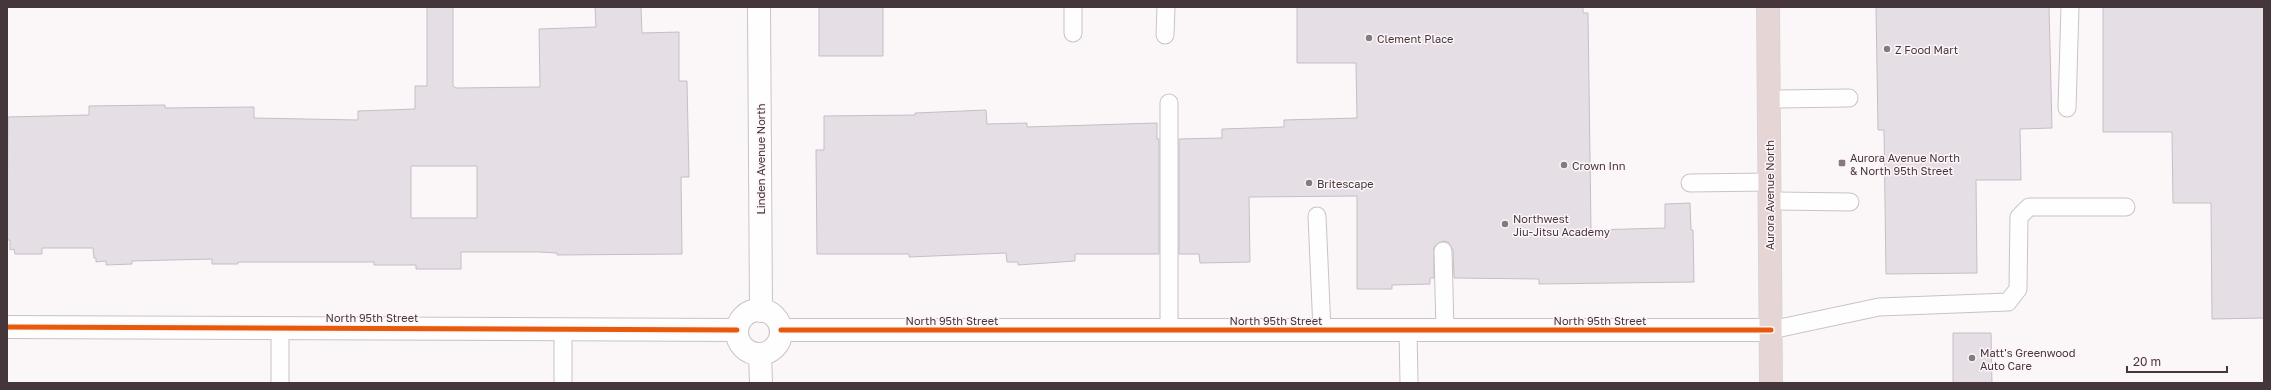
<svg xmlns="http://www.w3.org/2000/svg" width="2271" height="390" font-family="'Golos Text',sans-serif">
	<style>
		.building { fill: #e5dfe5; stroke: #c5bfc5; fill-rule: evenodd }
		.lines { fill: none; stroke-linecap: round; stroke-linejoin: round }
		.lane-casing { stroke: #cac2c6; stroke-width: 19 }
		.street-casing { stroke: #cac2c6; stroke-width: 24 }
		.highway-casing { stroke: #d8d4d6; stroke-width: 24 }
		.lane { stroke: #fefefe; stroke-width: 17 }
		.street { stroke: #fefefe; stroke-width: 22 }
		.highway { stroke: #e5d6d5; stroke-width: 22 }
		.cycleway-casing { stroke: #fdf5f8; stroke-width: 8 }
		.cycleway { stroke: #e8590c; stroke-width: 5 }
		.poi-dot { fill: #857a7e; stroke: #fdf5f8; stroke-width: 1.5 }
		.labels { text-anchor: middle; dominant-baseline: central; stroke-width: 3; stroke-linejoin: round; paint-order: stroke }
		.poi-label { font-size: 11px; fill: #45363c; stroke: #fdf5f8; text-anchor: start }
		.street-label { font-size: 11px; fill: #45363c; stroke: #fdf5f8 }
	</style>
	<rect width="100%" height="100%" fill="#fbf7f9"/>
	<path class="building" d="M 427,7 L 453,7 L 453,86 L 456,88 L 540,87 L 539,29 L 596,27 L 595,7 L 641,7 L 642,33 L 679,32 L 679,81 L 687,81 L 689,177 L 681,177 L 682,254 L 557,255 L 557,253 L 539,252 L 461,252 L 461,269 L 416,269 L 416,265 L 374,265 L 374,262 L 238,262 L 238,264 L 212,264 L 212,259 L 132,261 L 132,264 L 106,265 L 106,261 L 96,262 L 96,258 L 94,258 L 93,248 L 42,248 L 42,254 L 15,254 L 14,249 L 10,250 L 10,240 L 7,240 L 8,117 L 89,115 L 89,106 L 165,105 L 165,108 L 254,107 L 254,118 L 358,120 L 358,111 L 415,109 L 415,86 L 427,86 ZM 411,166 L 477,166 L 477,218 L 411,218 Z
		M 819,7 L 883,7 L 883,56 L 819,56 Z
		M 1297,7 L 1583,7 L 1583,13 L 1588,13 L 1591,230 L 1665,228 L 1665,204 L 1690,203 L 1691,230 L 1693,230 L 1694,282 L 1539,284 L 1539,279 L 1454,278 L 1453,250 L 1448,242 L 1443,241 L 1434,247 L 1434,278 L 1430,278 L 1430,284 L 1392,285 L 1392,289 L 1357,289 L 1357,196 L 1249,197 L 1250,262 L 1200,263 L 1199,254 L 1179,254 L 1179,139 L 1222,138 L 1222,129 L 1284,127 L 1284,120 L 1357,118 L 1356,63 L 1297,63 Z
		M 1876,7 L 2049,7 L 2052,128 L 2020,129 L 2021,180 L 1976,180 L 1977,273 L 1886,274 L 1884,130 L 1878,130 Z
		M 2103,7 L 2264,7 L 2264,318 L 2212,319 L 2211,203 L 2173,203 L 2172,132 L 2103,132 Z
		M 986,110 L 987,124 L 1027,123 L 1027,127 L 1157,123 L 1157,139 L 1159,139 L 1159,254 L 1075,254 L 1075,261 L 1018,265 L 1018,262 L 1007,262 L 1006,253 L 909,257 L 909,254 L 817,254 L 816,150 L 824,150 L 824,116 L 915,115 L 915,113 Z
		M 1953,333 L 1991,333 L 1992,383 L 1953,383 Z"/>
	<g class="lines">
		<defs>
			<path id="lane" d="M 1073,33 L 1073,7
				M 1165,35 L 1166,7
				M 1769,99 L 1849,98
				M 1169,103 L 1169,330
				M 2067,108 L 2070,7
				M 1690,183 L 1769,182
				M 1770,201 L 1850,202
				M 1317,216 L 1322,330
				M 1443,251 L 1445,330
				M 280,328 L 280,383
				M 1408,330 L 1409,383
				M 1771,330 L 1879,307 L 2008,302 L 2018,289 L 2019,217 L 2029,207 L 2126,207
				M 563,383 L 563,329"/>
			<path id="street" d="M 759,7 L 761,311
				M737 332a22 22 0 1 1 44 0a22 22 0 1 1-44 0Z
				M 7,327 L 737,330
				M 781,330 L 1771,330
				M 760,355 L 761,383"/>
			<path id="highway" d="M 1768,7 L 1771,383"/>
		</defs>
		<use href="#lane" class="lane-casing"/>
		<use href="#street" class="street-casing"/>
		<use href="#highway" class="highway-casing"/>
		<use href="#lane" class="lane"/>
		<use href="#street" class="street"/>
		<use href="#highway" class="highway"/>
		<defs>
			<path id="cycleway" d="M 7,327 L 737,330
				M 781,330 L 1771,330"/>
		</defs>
		<use href="#cycleway" class="cycleway-casing"/>
		<use href="#cycleway" class="cycleway"/>
	</g>
	<g class="poi-dot">
		<circle cx="1369" cy="38" r="4"/>
		<circle cx="1887" cy="49" r="4"/>
		<rect x="1838" y="159" width="8" height="8" rx="2"/>
		<circle cx="1564" cy="165" r="4"/>
		<circle cx="1309" cy="183" r="4"/>
		<circle cx="1505" cy="224" r="4"/>
		<circle cx="1972" cy="358" r="4"/>
	</g>
	<g class="labels">
		<g class="poi-label">
			<text x="1377" y="38">Clement Place</text>
			<text x="1895" y="49">Z Food Mart</text>
			<text x="1850" y="157">Aurora Avenue North<tspan x="1850" dy="13">&amp; North 95th Street</tspan></text>
			<text x="1572" y="165">Crown Inn</text>
			<text x="1317" y="183">Britescape</text>
			<text x="1513" y="218">Northwest<tspan x="1513" dy="13">Jiu-Jitsu Academy</tspan></text>
			<text x="1980" y="352">Matt's Greenwood<tspan x="1980" dy="13">Auto Care</tspan></text>
		</g>
		<g class="street-label">
			<text transform="translate(760 159) rotate(-90)">Linden Avenue North</text>
			<text transform="translate(1769 195) rotate(-90)">Aurora Avenue North</text>
			<text x="372" y="317">North 95th Street</text>
			<text x="952" y="320">North 95th Street</text>
			<text x="1276" y="320">North 95th Street</text>
			<text x="1600" y="320">North 95th Street</text>
		</g>
	</g>
	<rect width="2271" height="390" fill="none" stroke="#45363c" stroke-width="16"/>
	<path d="M2127 366v6h100v-6" fill="none" stroke="#45363c" stroke-width="2"/>
	<text x="2133" y="366" font-size="12" fill="#45363c" stroke="#fdf5f8" stroke-width="3" paint-order="stroke">20 m</text>
</svg>
